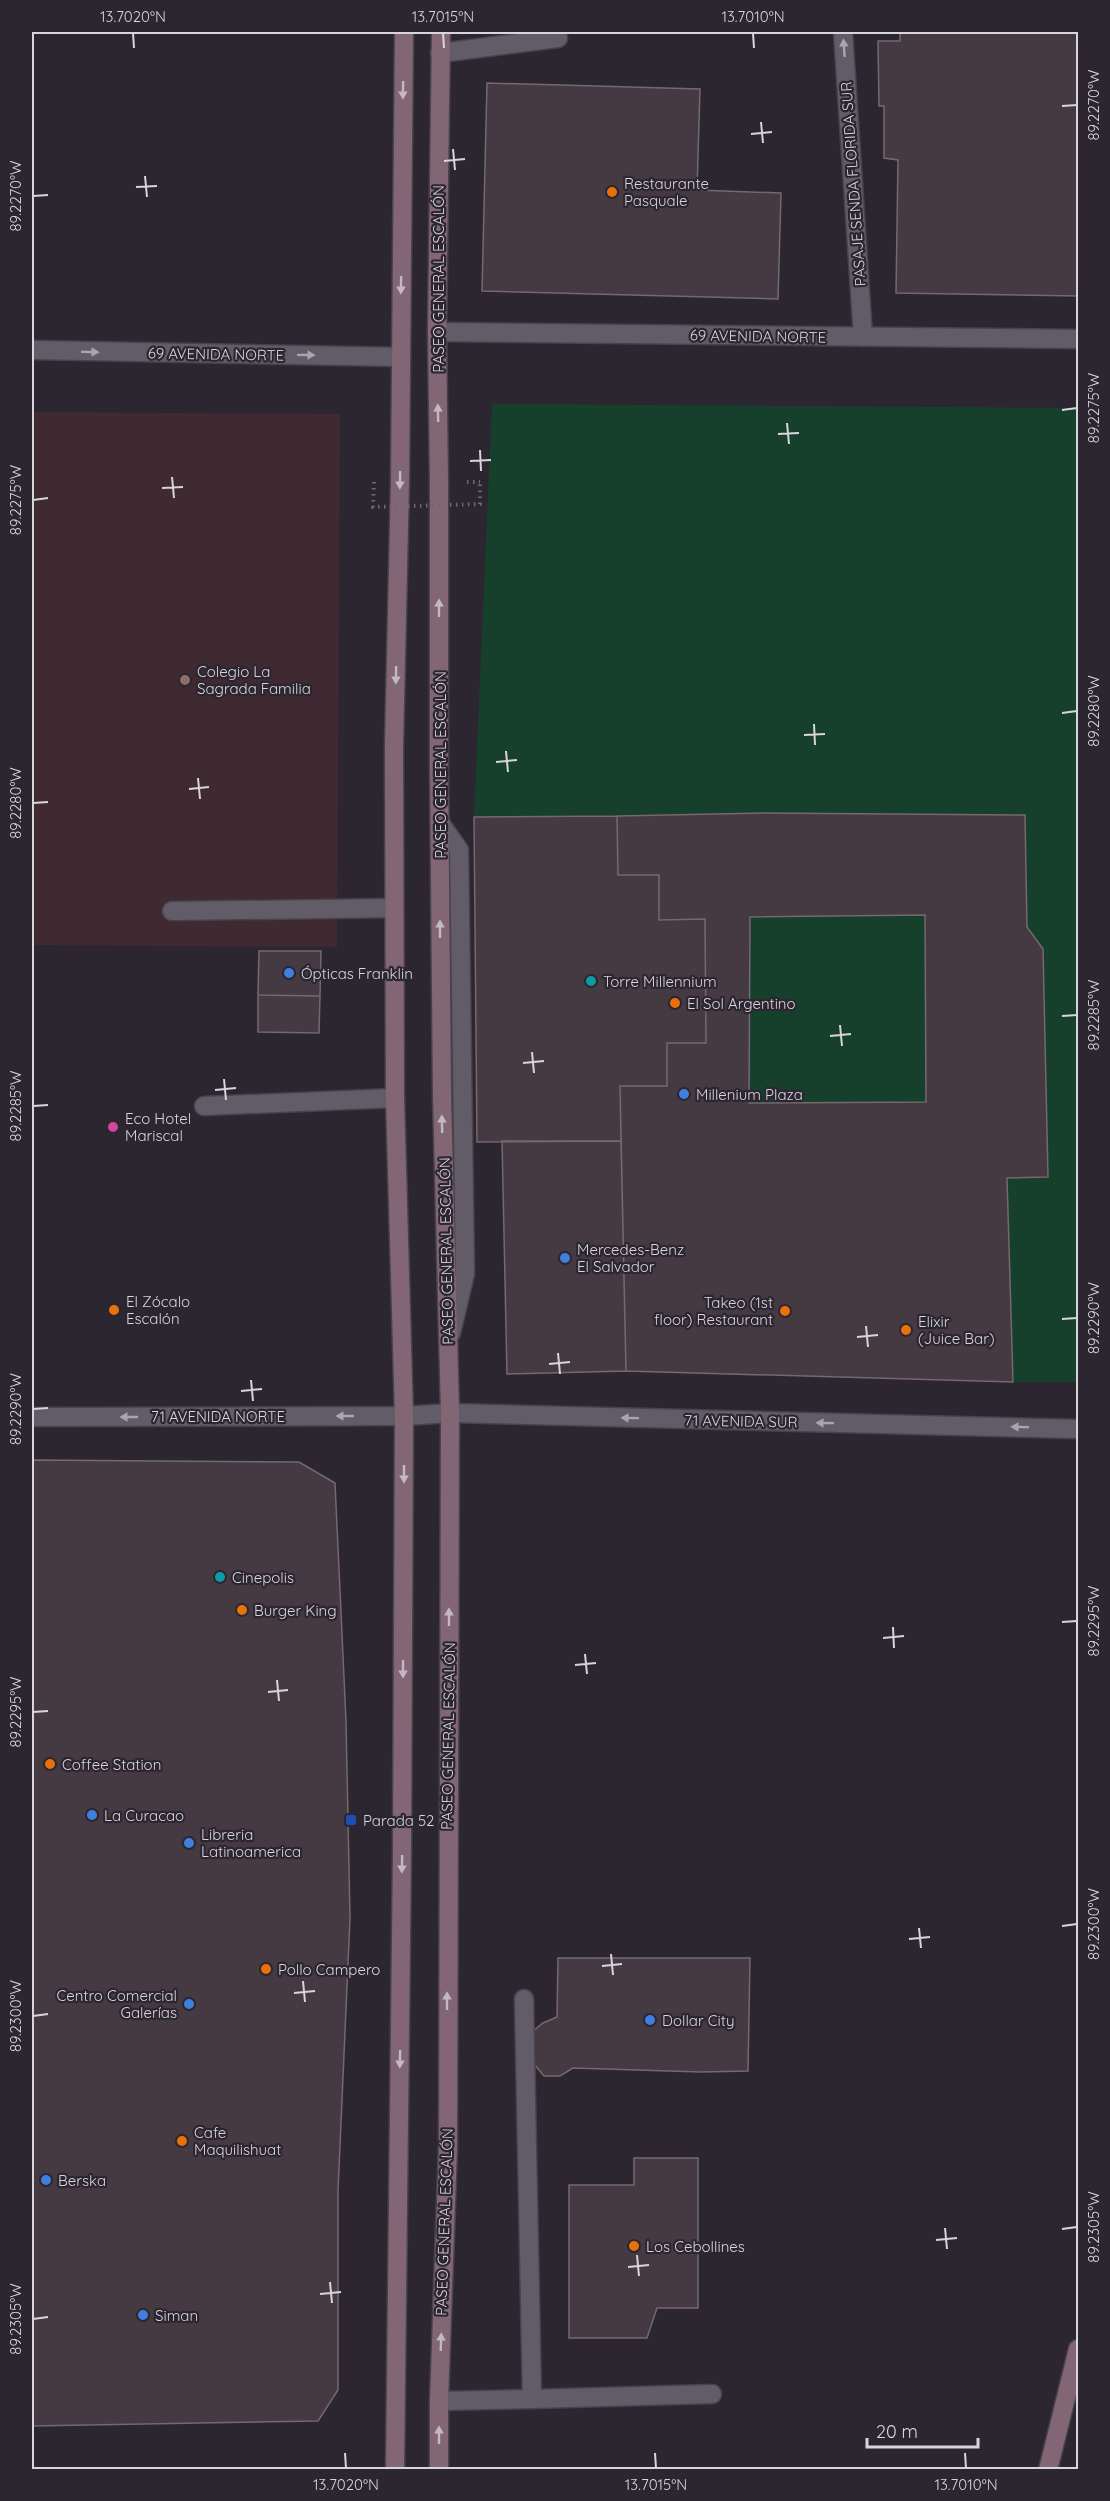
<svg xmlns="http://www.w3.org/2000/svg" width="1110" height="2501" font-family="Quicksand,sans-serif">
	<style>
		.education { fill: #3e2a30 }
		.green { fill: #16402b }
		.building { fill: #453a42; stroke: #756871; stroke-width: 1.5; fill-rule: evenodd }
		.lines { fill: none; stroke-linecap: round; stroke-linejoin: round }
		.lane-casing { stroke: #47424c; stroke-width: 21 }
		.street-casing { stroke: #47424c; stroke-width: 21 }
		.secondary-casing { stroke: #47424c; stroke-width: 21 }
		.path { stroke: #6d6872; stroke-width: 4; stroke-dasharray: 1.5 4.5; stroke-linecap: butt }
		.lane { stroke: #625c68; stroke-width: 18 }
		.street { stroke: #625c68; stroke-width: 18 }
		.secondary { stroke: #826674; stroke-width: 18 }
		.path-bridge { stroke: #6d6872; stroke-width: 4; stroke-dasharray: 1.5 4.5; stroke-linecap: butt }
		.oneway { fill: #a9a5ae }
		.oneway2 { fill: #c2b9c2 }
		.ticks { fill: none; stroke: #d8d5dc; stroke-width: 2 }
		.food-dot { fill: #e8710a; stroke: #2c2631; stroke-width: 2 }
		.education-dot { fill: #8d6e63; stroke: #2c2631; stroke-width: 2 }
		.shop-dot { fill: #3f7fe0; stroke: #2c2631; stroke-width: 2 }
		.culture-dot { fill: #0f9aa8; stroke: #2c2631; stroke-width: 2 }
		.hotel-dot { fill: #d1479c; stroke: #2c2631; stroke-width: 2 }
		.transit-dot { fill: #1a4fb4; stroke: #2c2631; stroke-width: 2 }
		.labels { text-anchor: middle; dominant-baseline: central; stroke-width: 4.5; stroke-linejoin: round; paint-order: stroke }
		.poi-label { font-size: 15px; fill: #d8d5dc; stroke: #2c2631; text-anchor: start }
		.street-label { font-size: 15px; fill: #d8d5dc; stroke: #2c2631 }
		.neatline { fill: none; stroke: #d8d5dc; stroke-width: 2 }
		.ticks-label { font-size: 15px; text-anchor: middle; fill: #d8d5dc }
	</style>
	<rect width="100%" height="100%" fill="#2c2631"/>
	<path class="education" d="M 32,412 L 340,414 L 337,947 L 32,945 Z"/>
	<path class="green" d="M 492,404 L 1078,408 L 1078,1382 L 1013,1382 L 1007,1178 L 1048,1177 L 1027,927 L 1025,815 L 764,813 L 474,817 Z
		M 925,915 L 926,1102 L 749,1103 L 750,917 Z"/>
	<path class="building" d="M 900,32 L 1078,32 L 1078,296 L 896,293 L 898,160 L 884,158 L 884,106 L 879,106 L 878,41 L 900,41 Z
		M 487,83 L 700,89 L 697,190 L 781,193 L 778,299 L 482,291 Z
		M 764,813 L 1025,815 L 1027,927 L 1043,949 L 1048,1177 L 1007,1178 L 1013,1382 L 626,1371 L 620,1086 L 667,1086 L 667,1043 L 706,1043 L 705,919 L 659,920 L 659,875 L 618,875 L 617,816 ZM 925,915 L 926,1102 L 749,1103 L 750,917 Z
		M 617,816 L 618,875 L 659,875 L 659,920 L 705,919 L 706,1043 L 667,1043 L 667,1086 L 620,1086 L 621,1141 L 477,1142 L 474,817 Z
		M 259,951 L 321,951 L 320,996 L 258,995 Z
		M 258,995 L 320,996 L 319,1033 L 258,1032 Z
		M 502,1141 L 621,1141 L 626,1371 L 507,1374 Z
		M 32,1460 L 299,1462 L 335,1483 L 346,1721 L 350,1918 L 338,2191 L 338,2390 L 318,2421 L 32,2426 Z
		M 558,1958 L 750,1958 L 748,2071 L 701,2072 L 573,2068 L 560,2076 L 544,2076 L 534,2064 L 532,2032 L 543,2023 L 557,2017 Z
		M 634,2158 L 698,2158 L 698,2308 L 657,2308 L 647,2338 L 569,2338 L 569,2185 L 634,2185 Z"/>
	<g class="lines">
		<defs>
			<path id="lane" d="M 440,53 L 558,38
				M 440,823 L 459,850 L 465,1274 L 451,1333
				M 172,911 L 394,908
				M 204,1106 L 395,1098
				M 532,2399 L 712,2394
				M 439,2401 L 532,2399 L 524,1999"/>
			<path id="street" d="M 843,32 L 863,337
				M 437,332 L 1078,339
				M 32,350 L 401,357
				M 32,1417 L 404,1416 L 450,1413 L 1078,1429"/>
			<path id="secondary" d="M 395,2470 L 402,1852 L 404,1416 L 395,1098 L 394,746 L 400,481 L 404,32
				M 439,2470 L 439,2401 L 448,2147 L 450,1413 L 442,1095 L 439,767 L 439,482 L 437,332 L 441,32
				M 1048,2470 L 1078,2349"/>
		</defs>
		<use href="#lane" class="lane-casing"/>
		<use href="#street" class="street-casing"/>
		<use href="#secondary" class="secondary-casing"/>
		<path class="path" d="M 467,482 L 480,482"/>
		<use href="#lane" class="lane"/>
		<use href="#street" class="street"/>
		<use href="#secondary" class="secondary"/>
		<path class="path-bridge" d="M 374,482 L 373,507 L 480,504 L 480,482"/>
	</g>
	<defs><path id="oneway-solid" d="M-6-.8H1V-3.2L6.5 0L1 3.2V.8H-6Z" transform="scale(1.5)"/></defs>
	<g class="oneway">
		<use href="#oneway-solid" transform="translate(844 48) rotate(-94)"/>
		<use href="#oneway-solid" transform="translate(90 352) rotate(1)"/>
		<use href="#oneway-solid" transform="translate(306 355) rotate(1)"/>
		<use href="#oneway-solid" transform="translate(345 1416) rotate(180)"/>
		<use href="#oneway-solid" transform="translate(129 1417) rotate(180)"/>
		<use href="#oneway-solid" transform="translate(630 1418) rotate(-179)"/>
		<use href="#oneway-solid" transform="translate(825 1423) rotate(-179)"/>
		<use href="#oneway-solid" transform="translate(1020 1427) rotate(-179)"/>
	</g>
	<g class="oneway2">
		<use href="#oneway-solid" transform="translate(403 90) rotate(91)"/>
		<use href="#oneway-solid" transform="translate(401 285) rotate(91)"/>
		<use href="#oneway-solid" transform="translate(438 413) rotate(-91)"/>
		<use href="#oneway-solid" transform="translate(400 480) rotate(91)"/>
		<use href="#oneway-solid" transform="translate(439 608) rotate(-90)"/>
		<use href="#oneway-solid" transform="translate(396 675) rotate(91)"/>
		<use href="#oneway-solid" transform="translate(440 929) rotate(-90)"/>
		<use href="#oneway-solid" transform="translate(442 1124) rotate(-91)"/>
		<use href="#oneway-solid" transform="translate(404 1474) rotate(90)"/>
		<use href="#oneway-solid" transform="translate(449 1617) rotate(-90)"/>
		<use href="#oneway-solid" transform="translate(403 1669) rotate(90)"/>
		<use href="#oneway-solid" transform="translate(402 1864) rotate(91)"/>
		<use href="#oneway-solid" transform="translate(447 2001) rotate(-90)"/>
		<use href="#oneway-solid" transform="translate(400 2059) rotate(91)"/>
		<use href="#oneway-solid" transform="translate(441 2342) rotate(-88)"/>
		<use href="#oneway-solid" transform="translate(439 2435) rotate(-90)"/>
	</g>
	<path class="ticks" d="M 133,33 L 134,48M 443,33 L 444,48M 753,33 L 754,48M 1062,106 L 1077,105M 761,122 L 763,143M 751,134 L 772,132M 453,149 L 455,170M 444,161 L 465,159M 145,176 L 147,197M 136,187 L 157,186M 33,196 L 48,195M 1062,410 L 1077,408M 787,423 L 789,444M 778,434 L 799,433M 480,450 L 481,471M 470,461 L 491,460M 172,477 L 174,498M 162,488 L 183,487M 33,500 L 48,498M 1062,713 L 1077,711M 814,724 L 815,745M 804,735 L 825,734M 506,751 L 508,772M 496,762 L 517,760M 198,778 L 200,799M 189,789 L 209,787M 33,803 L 48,802M 1062,1016 L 1077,1015M 840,1025 L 842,1046M 830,1036 L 851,1034M 532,1052 L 534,1073M 523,1063 L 544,1061M 224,1079 L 226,1100M 215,1090 L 236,1088M 33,1106 L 48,1105M 1062,1319 L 1077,1318M 866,1326 L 868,1347M 857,1337 L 878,1335M 558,1353 L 560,1374M 549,1364 L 570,1362M 251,1380 L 253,1401M 241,1391 L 262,1389M 33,1409 L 48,1408M 1062,1622 L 1077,1621M 893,1627 L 894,1648M 883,1638 L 904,1636M 585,1654 L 587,1674M 575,1665 L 596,1663M 277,1680 L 279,1701M 268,1692 L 288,1690M 33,1712 L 48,1711M 1062,1926 L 1077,1924M 919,1928 L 921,1948M 909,1939 L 930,1937M 611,1954 L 613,1975M 602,1966 L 622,1964M 303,1981 L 305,2002M 294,1993 L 315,1991M 33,2016 L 48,2014M 945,2228 L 947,2249M 1062,2229 L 1077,2227M 936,2240 L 957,2238M 637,2255 L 639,2276M 628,2267 L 649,2265M 330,2282 L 332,2303M 320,2294 L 341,2292M 33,2319 L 48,2317M 345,2453 L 346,2468M 655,2453 L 656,2468M 965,2453 L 966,2468"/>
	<g class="food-dot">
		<circle cx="612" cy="192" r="6"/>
		<circle cx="675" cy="1003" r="6"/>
		<circle cx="114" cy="1310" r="6"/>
		<circle cx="785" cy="1311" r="6"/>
		<circle cx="906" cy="1330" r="6"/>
		<circle cx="242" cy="1610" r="6"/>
		<circle cx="50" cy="1764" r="6"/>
		<circle cx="266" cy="1969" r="6"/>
		<circle cx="182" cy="2141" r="6"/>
		<circle cx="634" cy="2246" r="6"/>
	</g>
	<circle class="education-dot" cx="185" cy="680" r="6"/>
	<g class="shop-dot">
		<circle cx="289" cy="973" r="6"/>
		<circle cx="684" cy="1094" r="6"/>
		<circle cx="565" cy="1258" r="6"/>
		<circle cx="92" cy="1815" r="6"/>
		<circle cx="189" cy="1843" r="6"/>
		<circle cx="189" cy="2004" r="6"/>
		<circle cx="650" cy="2020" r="6"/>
		<circle cx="46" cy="2180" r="6"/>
		<circle cx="143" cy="2315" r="6"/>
	</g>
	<g class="culture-dot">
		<circle cx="591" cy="981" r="6"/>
		<circle cx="220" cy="1577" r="6"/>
	</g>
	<circle class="hotel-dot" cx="113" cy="1127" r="6"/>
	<rect class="transit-dot" x="345" y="1814" width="12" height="12" rx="3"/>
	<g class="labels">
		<g class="poi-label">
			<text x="624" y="183">Restaurante<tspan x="624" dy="17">Pasquale</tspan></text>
			<text x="197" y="671">Colegio La<tspan x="197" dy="17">Sagrada Familia</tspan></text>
			<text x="301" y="973">Ópticas Franklin</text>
			<text x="603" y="981">Torre Millennium</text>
			<text x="687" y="1003">El Sol Argentino</text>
			<text x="696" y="1094">Millenium Plaza</text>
			<text x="125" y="1118">Eco Hotel<tspan x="125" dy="17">Mariscal</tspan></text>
			<text x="577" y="1249">Mercedes-Benz<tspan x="577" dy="17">El Salvador</tspan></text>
			<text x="126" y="1301">El Zócalo<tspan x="126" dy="17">Escalón</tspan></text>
			<text x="773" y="1302" text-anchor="end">Takeo (1st<tspan x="773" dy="17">floor) Restaurant</tspan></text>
			<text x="918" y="1321">Elixir<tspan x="918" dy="17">(Juice Bar)</tspan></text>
			<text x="232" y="1577">Cinepolis</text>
			<text x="254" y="1610">Burger King</text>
			<text x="62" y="1764">Coffee Station</text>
			<text x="104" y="1815">La Curacao</text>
			<text x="363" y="1820">Parada 52</text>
			<text x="201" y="1834">Libreria<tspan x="201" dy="17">Latinoamerica</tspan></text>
			<text x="278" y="1969">Pollo Campero</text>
			<text x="177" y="1995" text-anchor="end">Centro Comercial<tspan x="177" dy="17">Galerías</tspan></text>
			<text x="662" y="2020">Dollar City</text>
			<text x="194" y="2132">Cafe<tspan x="194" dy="17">Maquilishuat</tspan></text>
			<text x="58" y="2180">Berska</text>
			<text x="646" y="2246">Los Cebollines</text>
			<text x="155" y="2315">Siman</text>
		</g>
		<g class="street-label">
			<text transform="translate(853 184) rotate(-94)">PASAJE SENDA FLORIDA SUR</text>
			<text transform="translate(438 279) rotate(-90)">PASEO GENERAL ESCALÓN</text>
			<text transform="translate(758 336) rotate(1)">69 AVENIDA NORTE</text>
			<text transform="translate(216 354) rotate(1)">69 AVENIDA NORTE</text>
			<text transform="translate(440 765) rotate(-90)">PASEO GENERAL ESCALÓN</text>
			<text transform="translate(446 1251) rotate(-91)">PASEO GENERAL ESCALÓN</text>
			<text x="218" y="1416">71 AVENIDA NORTE</text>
			<text transform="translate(741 1421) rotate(1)">71 AVENIDA SUR</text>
			<text transform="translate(448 1736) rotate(-89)">PASEO GENERAL ESCALÓN</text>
			<text transform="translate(444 2222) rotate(-88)">PASEO GENERAL ESCALÓN</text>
		</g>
	</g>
	<rect width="1110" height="2501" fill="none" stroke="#2c2631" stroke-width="66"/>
	<path d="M867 2438v9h111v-9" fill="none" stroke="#d8d5dc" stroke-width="3"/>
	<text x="876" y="2438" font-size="18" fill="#d8d5dc" stroke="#2c2631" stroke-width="4.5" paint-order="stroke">20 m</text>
	<rect x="33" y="33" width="1044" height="2435" class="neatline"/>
	<g class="ticks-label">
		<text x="133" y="22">13.7020°N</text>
		<text x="443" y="22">13.7015°N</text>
		<text x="753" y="22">13.7010°N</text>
		<text transform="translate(1094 105) rotate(-90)" y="5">89.2270°W</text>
		<text transform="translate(16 196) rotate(-90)" y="5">89.2270°W</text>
		<text transform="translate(1094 408) rotate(-90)" y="5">89.2275°W</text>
		<text transform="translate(16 500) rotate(-90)" y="5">89.2275°W</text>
		<text transform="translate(1094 711) rotate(-90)" y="5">89.2280°W</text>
		<text transform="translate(16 803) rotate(-90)" y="5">89.2280°W</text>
		<text transform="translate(1094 1015) rotate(-90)" y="5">89.2285°W</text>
		<text transform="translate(16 1106) rotate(-90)" y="5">89.2285°W</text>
		<text transform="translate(1094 1318) rotate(-90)" y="5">89.2290°W</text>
		<text transform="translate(16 1409) rotate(-90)" y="5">89.2290°W</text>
		<text transform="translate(1094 1621) rotate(-90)" y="5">89.2295°W</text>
		<text transform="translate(16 1712) rotate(-90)" y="5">89.2295°W</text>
		<text transform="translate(1094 1924) rotate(-90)" y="5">89.2300°W</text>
		<text transform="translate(16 2016) rotate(-90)" y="5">89.2300°W</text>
		<text transform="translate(1094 2227) rotate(-90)" y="5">89.2305°W</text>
		<text transform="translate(16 2319) rotate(-90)" y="5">89.2305°W</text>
		<text x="346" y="2490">13.7020°N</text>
		<text x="656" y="2490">13.7015°N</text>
		<text x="966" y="2490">13.7010°N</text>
	</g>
</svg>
